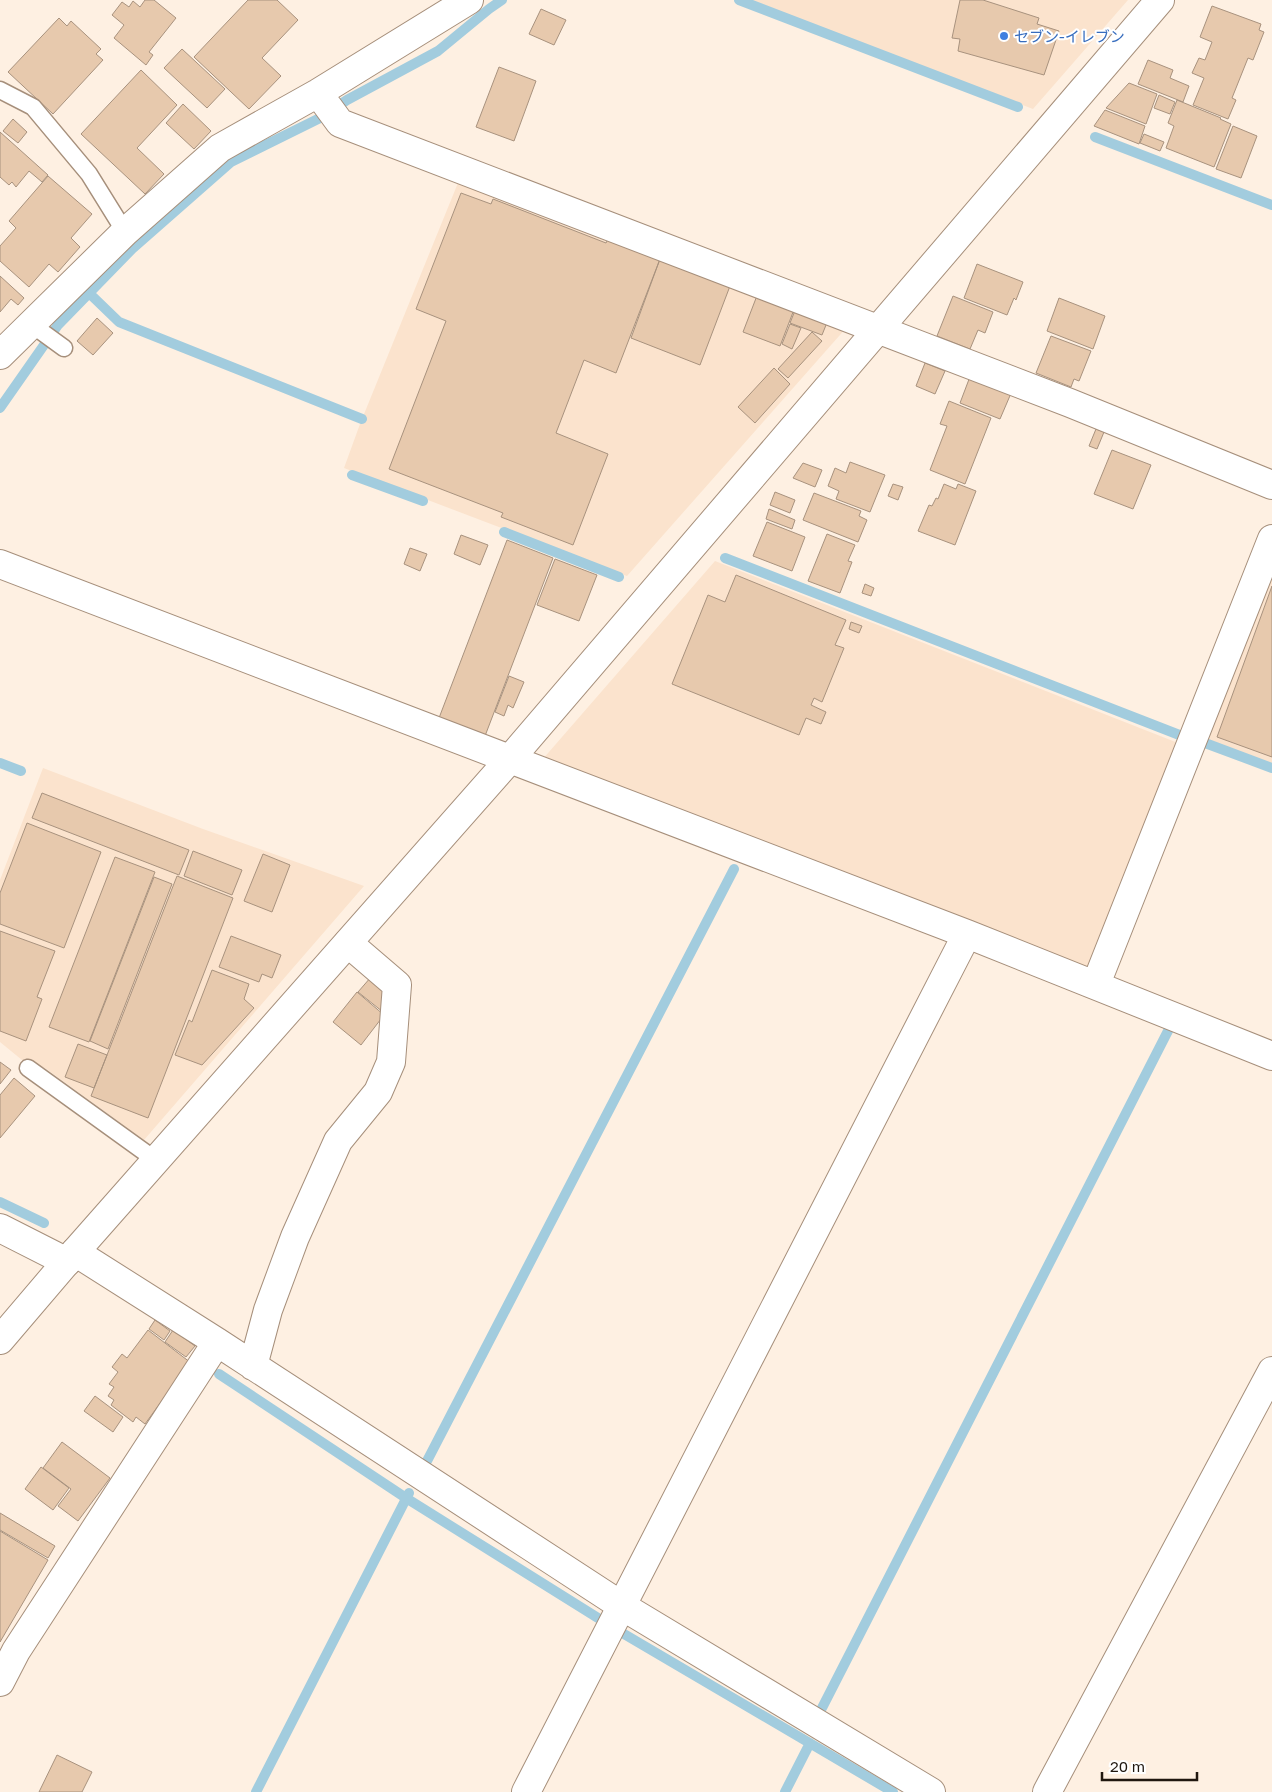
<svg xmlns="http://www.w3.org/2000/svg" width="1272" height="1792" font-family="'Golos Text','Noto Sans JP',sans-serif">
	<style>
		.built { fill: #fbe3cd }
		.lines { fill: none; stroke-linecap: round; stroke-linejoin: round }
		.stream { stroke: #a2ccde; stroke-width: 10 }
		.building { fill: #e7c9ad; stroke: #a8927e }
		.service-casing { stroke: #a68f7b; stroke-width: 19 }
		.minor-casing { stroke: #a68f7b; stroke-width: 30 }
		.tertiary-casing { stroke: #a68f7b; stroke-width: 30 }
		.service { stroke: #fff; stroke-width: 16 }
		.minor { stroke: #fff; stroke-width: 28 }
		.tertiary { stroke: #fff; stroke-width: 28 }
		.shop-dot { fill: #3f7fe0; stroke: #fff; stroke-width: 2 }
		.labels { text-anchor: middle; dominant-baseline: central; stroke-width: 4; stroke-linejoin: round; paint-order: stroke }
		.shop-label { font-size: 15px; fill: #366cbe; stroke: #fff; text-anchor: start }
	</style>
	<rect width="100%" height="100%" fill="#fef0e2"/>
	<path class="built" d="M 750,0 L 1128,0 L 1033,109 Z
		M 462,173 L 847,327 L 627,576 L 344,468 L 360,424 Z
		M 715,561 L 1178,743 L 1090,970 L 542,760 Z
		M 1272,563 L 1272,764 L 1203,739 Z
		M 43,768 L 203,829 L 364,886 L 144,1140 L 45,1068 L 22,1060 L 0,1042 L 0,880 Z"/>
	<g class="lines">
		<path class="stream" d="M 739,0 L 1018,107
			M 1095,137 L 1272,205
			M 90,294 L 119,322 L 362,419
			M 0,408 L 58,325 L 132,249 L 231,162 L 320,118 L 347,100 L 438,51 L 489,9 L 502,0
			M 352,475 L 423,501
			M 504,532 L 619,577
			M 725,558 L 1182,736
			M 1205,743 L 1272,768
			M 0,763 L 21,771
			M 0,1202 L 44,1223
			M 219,1374 L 406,1498 L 598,1618
			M 427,1461 L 734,869
			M 624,1634 L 893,1792
			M 822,1708 L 1170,1027
			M 256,1792 L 409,1493
			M 785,1792 L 810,1743"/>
	</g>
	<path class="building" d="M 145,0 L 154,0 L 176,18 L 149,52 L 153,55 L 146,65 L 114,38 L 124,25 L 112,15 L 122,2 L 129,7 L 133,1 L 140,7 Z
		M 248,0 L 277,0 L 298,20 L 262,58 L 281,76 L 249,109 L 194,57 Z
		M 960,0 L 983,0 L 1039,18 L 1037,24 L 1059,31 L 1044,75 L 958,51 L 960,39 L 952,38 Z
		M 1212,6 L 1261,24 L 1259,30 L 1264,32 L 1253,60 L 1248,58 L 1232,98 L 1236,100 L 1228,119 L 1193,105 L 1204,78 L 1192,73 L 1199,58 L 1205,60 L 1212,42 L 1200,37 Z
		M 541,9 L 566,20 L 554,45 L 529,34 Z
		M 59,18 L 67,26 L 71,21 L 101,49 L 96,54 L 103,60 L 53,114 L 8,72 Z
		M 182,49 L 225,89 L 207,108 L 164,68 Z
		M 1148,60 L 1173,70 L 1170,78 L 1189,86 L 1183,102 L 1138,84 Z
		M 499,67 L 536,81 L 514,141 L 476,127 Z
		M 141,70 L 177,105 L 137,148 L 164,174 L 145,194 L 81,134 Z
		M 1129,83 L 1157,94 L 1146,124 L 1106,108 Z
		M 1159,95 L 1175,102 L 1170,114 L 1154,108 Z
		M 1177,100 L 1221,118 L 1220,119 L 1231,124 L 1214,167 L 1166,148 L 1174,126 L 1168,123 Z
		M 183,104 L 211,131 L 194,149 L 166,123 Z
		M 1105,110 L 1145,126 L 1139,144 L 1094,126 Z
		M 13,119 L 27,132 L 18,143 L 3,131 Z
		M 1233,126 L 1257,136 L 1241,178 L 1216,169 Z
		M 0,132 L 48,175 L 42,182 L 29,171 L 16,187 L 12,182 L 9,185 L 0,177 Z
		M 1144,134 L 1164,142 L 1160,151 L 1140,143 Z
		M 48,176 L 92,214 L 71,238 L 80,247 L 58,272 L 49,264 L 29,287 L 0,261 L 0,246 L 16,228 L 9,221 Z
		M 461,193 L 491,204 L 493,199 L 606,243 L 608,239 L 660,259 L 616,373 L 584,360 L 556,433 L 608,454 L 573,545 L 501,517 L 503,513 L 389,469 L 446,321 L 416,309 Z
		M 660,259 L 730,286 L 700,365 L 631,338 Z
		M 977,264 L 1023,282 L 1016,300 L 1014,298 L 1007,315 L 964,298 Z
		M 0,276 L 24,298 L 18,305 L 11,299 L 0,312 Z
		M 758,293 L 795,307 L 780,346 L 743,332 Z
		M 953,296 L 993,312 L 985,333 L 978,330 L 970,349 L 937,336 Z
		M 1059,298 L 1105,316 L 1093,349 L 1047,331 Z
		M 796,308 L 828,320 L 822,335 L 790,323 Z
		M 97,318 L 113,333 L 93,355 L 77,341 Z
		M 790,324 L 801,328 L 792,349 L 782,344 Z
		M 812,332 L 822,341 L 788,378 L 778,369 Z
		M 1051,336 L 1091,351 L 1079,381 L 1074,379 L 1071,387 L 1036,373 Z
		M 925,363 L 945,371 L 935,394 L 916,386 Z
		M 774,368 L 790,384 L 755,423 L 738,407 Z
		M 971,374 L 1012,391 L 1000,419 L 960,403 Z
		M 949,401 L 991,418 L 965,484 L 930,470 L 947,426 L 940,424 Z
		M 1096,429 L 1104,432 L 1097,449 L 1089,446 Z
		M 1112,450 L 1151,465 L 1133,509 L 1094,494 Z
		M 850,462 L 885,475 L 870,512 L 836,499 L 839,491 L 828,486 L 835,468 L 846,473 Z
		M 803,463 L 822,470 L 815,487 L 793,478 Z
		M 893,484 L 903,487 L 898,500 L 888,496 Z
		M 944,484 L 956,489 L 958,484 L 976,491 L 955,545 L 918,531 L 929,505 L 932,506 L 936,498 L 938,499 Z
		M 775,492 L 795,500 L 790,513 L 770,505 Z
		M 814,493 L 861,511 L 859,516 L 867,520 L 858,542 L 803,520 Z
		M 769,509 L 795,520 L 792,529 L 766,519 Z
		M 767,522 L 805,537 L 792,571 L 753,556 Z
		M 827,534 L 855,545 L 848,561 L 852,562 L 840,593 L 808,581 Z
		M 461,535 L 488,545 L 480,565 L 454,554 Z
		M 507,540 L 553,558 L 485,736 L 439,718 Z
		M 410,548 L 427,554 L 420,571 L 404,564 Z
		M 555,559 L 597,575 L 579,621 L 537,605 Z
		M 736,575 L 846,620 L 835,645 L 844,648 L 822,702 L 814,698 L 811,705 L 826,712 L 821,724 L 806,718 L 799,735 L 672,684 L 708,595 L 725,602 Z
		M 865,584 L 874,588 L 871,596 L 862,593 Z
		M 1272,586 L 1272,757 L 1217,737 Z
		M 851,622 L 862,626 L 859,633 L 849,629 Z
		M 509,676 L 524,682 L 513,708 L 508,705 L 504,716 L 495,712 Z
		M 42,793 L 189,850 L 179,875 L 32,818 Z
		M 27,823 L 101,852 L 64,948 L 0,924 L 0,893 Z
		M 193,851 L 242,870 L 232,895 L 184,876 Z
		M 263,854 L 290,865 L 272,912 L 244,901 Z
		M 115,857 L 155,872 L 89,1042 L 49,1027 Z
		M 177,876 L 233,898 L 148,1118 L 91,1096 Z
		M 154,877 L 172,884 L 108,1049 L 90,1041 Z
		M 0,931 L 55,951 L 37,997 L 42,999 L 26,1041 L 0,1031 Z
		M 231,936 L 281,955 L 272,978 L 262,974 L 259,982 L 219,967 Z
		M 212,970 L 249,984 L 244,999 L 254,1008 L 202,1065 L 175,1055 L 189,1020 L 192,1022 Z
		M 371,977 L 388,991 L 383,1012 L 358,992 Z
		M 357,992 L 384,1015 L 361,1045 L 333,1022 Z
		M 78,1044 L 107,1055 L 94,1088 L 65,1077 Z
		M 0,1062 L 11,1070 L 0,1084 Z
		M 14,1078 L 35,1096 L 0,1138 L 0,1095 Z
		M 155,1320 L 170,1331 L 164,1340 L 149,1329 Z
		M 148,1330 L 195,1366 L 166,1395 L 145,1424 L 136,1417 L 133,1422 L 111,1405 L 114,1400 L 108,1396 L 114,1387 L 109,1384 L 118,1372 L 112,1367 L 122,1354 L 127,1358 Z
		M 173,1330 L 195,1346 L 186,1357 L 165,1342 Z
		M 95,1396 L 123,1417 L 113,1432 L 84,1411 Z
		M 62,1442 L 110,1478 L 78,1521 L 58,1506 L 71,1489 L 43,1468 Z
		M 41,1467 L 69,1488 L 53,1510 L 25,1489 Z
		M 0,1513 L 55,1546 L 48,1558 L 0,1530 Z
		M 0,1531 L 48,1560 L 0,1642 Z
		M 57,1755 L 92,1772 L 82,1792 L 39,1792 Z"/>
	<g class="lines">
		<defs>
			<path id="service" d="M 0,90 L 33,107 L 89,174 L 125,232
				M 31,324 L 64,348
				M 28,1068 L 157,1161"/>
			<path id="minor" d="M 318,93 L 340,123 L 1070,403 L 1272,485
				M 0,355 L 125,232 L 220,148 L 318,93 L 469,0
				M 0,564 L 967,934 L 1272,1056
				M 1096,984 L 1272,539
				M 0,1228 L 67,1262
				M 75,1252 L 217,1342 L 622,1606 L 931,1792
				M 253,1366 L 268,1310 L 295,1237 L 338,1141 L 378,1092 L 391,1062 L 397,985 L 348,943
				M 0,1682 L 16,1651 L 217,1342
				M 526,1792 L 967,934
				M 1047,1792 L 1272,1371"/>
			<path id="tertiary" d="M 0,1340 L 75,1252 L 510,759 L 1160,0"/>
		</defs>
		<use href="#service" class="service-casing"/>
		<use href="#minor" class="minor-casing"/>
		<use href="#tertiary" class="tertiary-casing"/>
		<use href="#service" class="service"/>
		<use href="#minor" class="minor"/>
		<use href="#tertiary" class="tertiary"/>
	</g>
	<circle class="shop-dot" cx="1004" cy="36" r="5"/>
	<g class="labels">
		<g class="shop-label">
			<text x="1014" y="36">セブン-イレブン</text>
		</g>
	</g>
	<path d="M1102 1772v8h95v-8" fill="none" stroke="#20170f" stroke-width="2.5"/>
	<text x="1110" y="1772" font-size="15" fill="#20170f" stroke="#ffffff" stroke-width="4" paint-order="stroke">20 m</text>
</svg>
